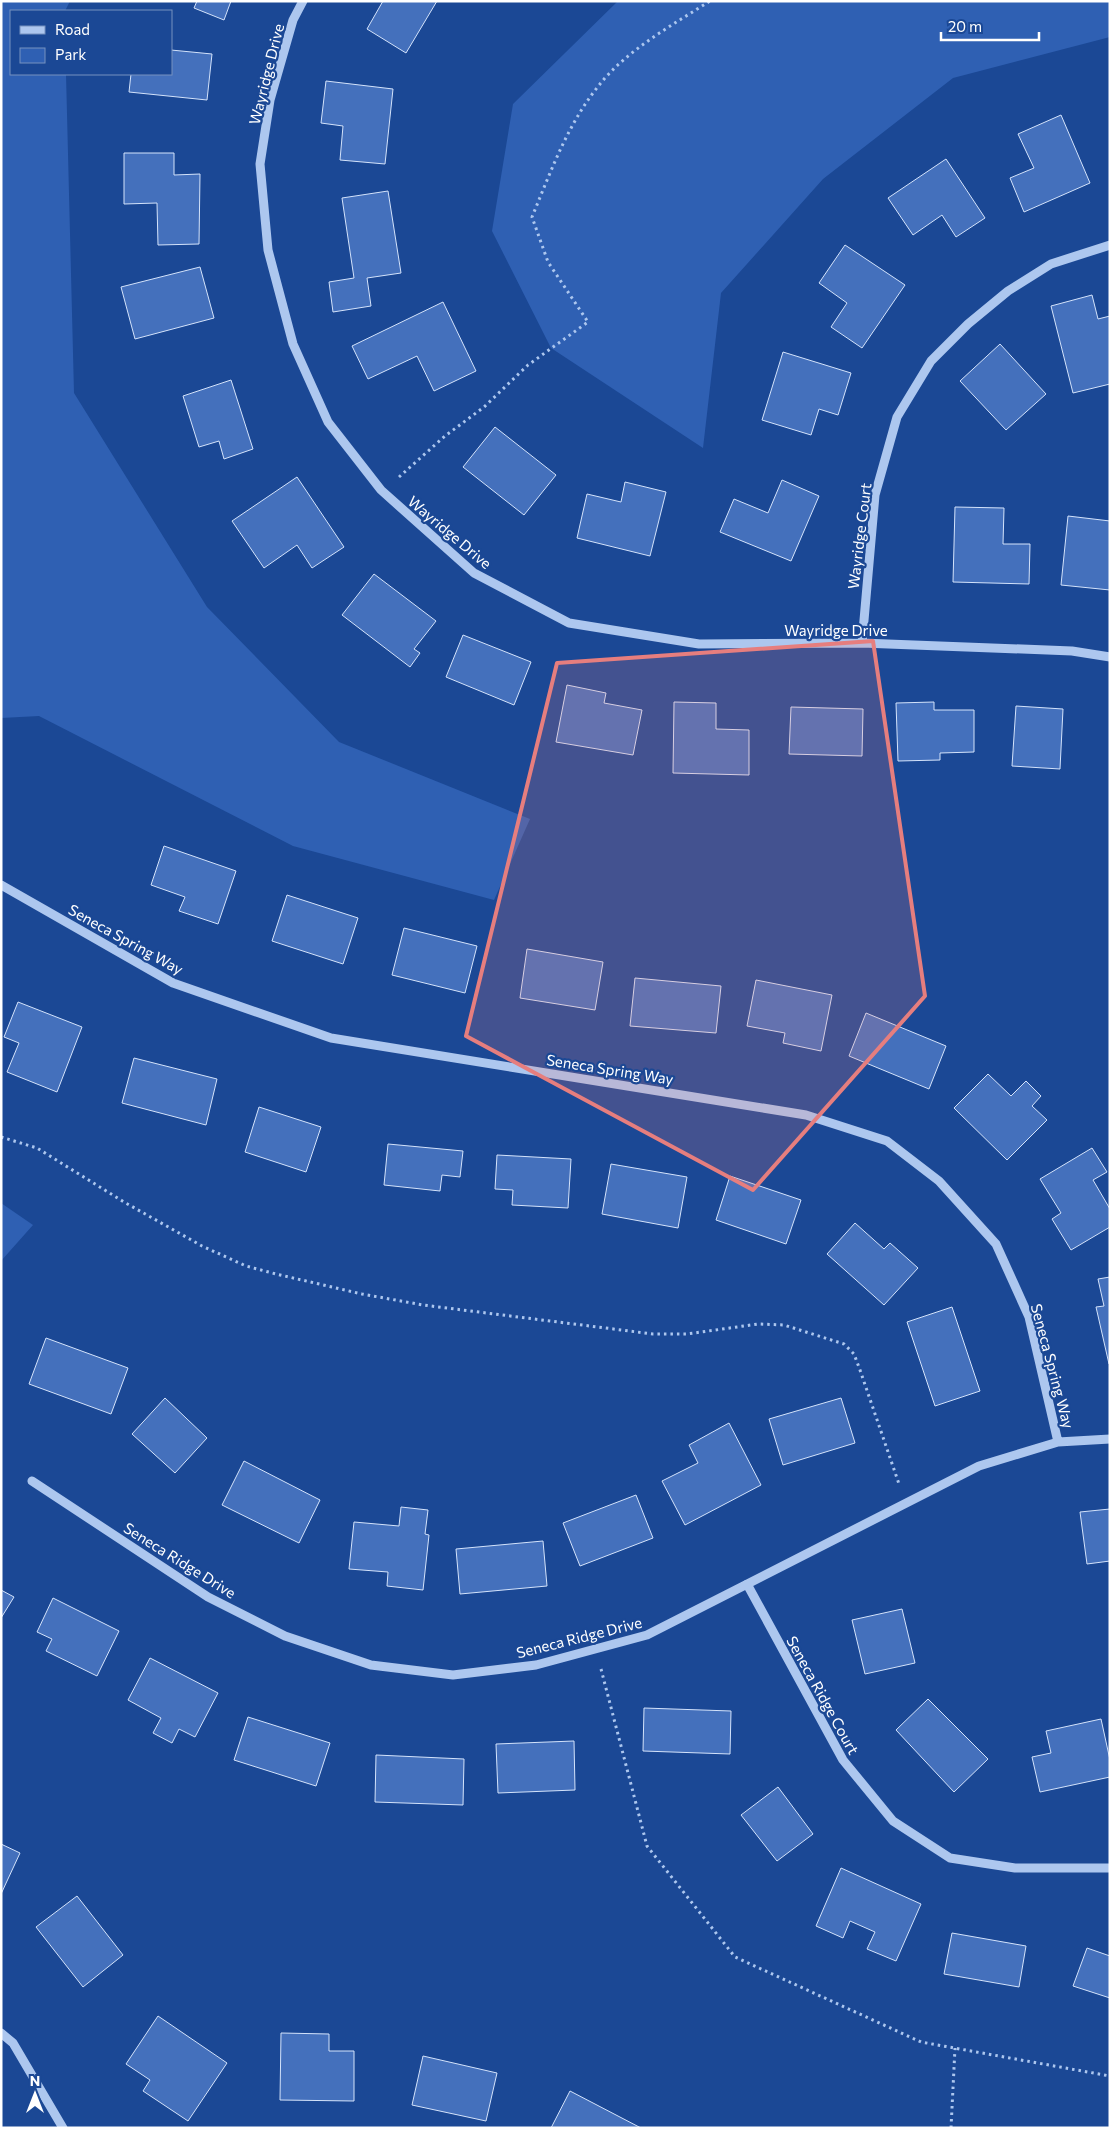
<svg xmlns="http://www.w3.org/2000/svg" width="1111" height="2129" font-family="Commissioner,sans-serif">
	<style>
		.green { fill: #2f60b3 }
		.building { fill: #4470bc; stroke: #d4e3fb }
		.lines { fill: none; stroke-linecap: round; stroke-linejoin: round }
		.path { stroke: #adc7ef; stroke-width: 3; stroke-dasharray: 2.5 4; stroke-linecap: butt }
		.minor { stroke: #adc7ef; stroke-width: 9 }
		.marked { fill: #e67e7e; fill-opacity: 0.2; stroke: #e67e7e; stroke-width: 4; stroke-linejoin: round }
		.labels { text-anchor: middle; dominant-baseline: central; stroke-width: 4.5; stroke-linejoin: round; paint-order: stroke }
		.street-label { font-size: 15px; fill: #fff; stroke: #1b4895 }
	</style>
	<rect width="100%" height="100%" fill="#1b4895"/>
	<path class="green" d="M 1,1 L 70,1 L 65,11 L 11,11 L 11,74 L 66,74 L 74,393 L 207,607 L 339,742 L 530,819 L 494,900 L 293,846 L 39,716 L 1,718 Z
		M 618,1 L 1110,1 L 1110,37 L 953,78 L 823,179 L 721,293 L 703,448 L 551,348 L 492,231 L 513,104 Z
		M 1,1203 L 33,1225 L 1,1261 Z"/>
	<path class="building" d="M 197,1 L 231,1 L 224,20 L 194,8 Z
		M 383,1 L 437,1 L 406,53 L 367,29 Z
		M 171,50 L 212,54 L 207,100 L 129,92 L 131,74 L 171,74 Z
		M 326,81 L 393,89 L 385,164 L 340,160 L 343,126 L 321,123 Z
		M 1061,115 L 1090,183 L 1024,212 L 1010,178 L 1034,168 L 1018,134 Z
		M 124,153 L 174,153 L 174,175 L 200,174 L 199,244 L 158,245 L 157,203 L 124,204 Z
		M 946,159 L 985,218 L 956,237 L 942,215 L 913,235 L 888,198 Z
		M 388,191 L 401,273 L 367,278 L 371,306 L 333,312 L 329,282 L 354,278 L 342,198 Z
		M 845,245 L 905,285 L 862,348 L 831,327 L 847,303 L 819,283 Z
		M 200,267 L 214,318 L 135,339 L 121,287 Z
		M 1092,295 L 1098,319 L 1110,316 L 1110,384 L 1073,393 L 1051,306 Z
		M 443,302 L 476,371 L 434,391 L 417,356 L 368,379 L 352,346 Z
		M 1000,344 L 1046,394 L 1006,430 L 960,381 Z
		M 783,352 L 851,373 L 838,415 L 819,409 L 811,435 L 762,420 Z
		M 231,380 L 253,449 L 224,459 L 219,441 L 199,447 L 183,396 Z
		M 495,427 L 556,475 L 524,515 L 463,467 Z
		M 297,477 L 344,547 L 312,568 L 297,545 L 264,568 L 232,521 Z
		M 782,480 L 819,496 L 791,561 L 720,532 L 734,499 L 768,513 Z
		M 625,482 L 666,492 L 650,556 L 577,538 L 587,494 L 621,502 Z
		M 955,507 L 1004,508 L 1003,544 L 1030,544 L 1029,584 L 953,582 Z
		M 1068,516 L 1110,521 L 1110,590 L 1061,585 Z
		M 374,574 L 436,621 L 414,649 L 420,653 L 410,667 L 342,615 Z
		M 463,635 L 531,662 L 514,705 L 446,677 Z
		M 567,685 L 606,693 L 604,703 L 642,710 L 633,755 L 556,742 Z
		M 674,702 L 716,703 L 716,729 L 749,730 L 749,775 L 673,773 Z
		M 934,702 L 934,710 L 974,710 L 974,752 L 940,753 L 940,760 L 898,761 L 896,703 Z
		M 1016,706 L 1063,709 L 1060,769 L 1012,766 Z
		M 791,707 L 863,709 L 862,756 L 789,754 Z
		M 164,846 L 236,871 L 218,924 L 179,911 L 185,897 L 151,885 Z
		M 287,895 L 358,918 L 343,964 L 272,941 Z
		M 404,928 L 477,946 L 465,993 L 392,975 Z
		M 527,949 L 603,962 L 595,1010 L 520,998 Z
		M 635,978 L 721,986 L 716,1033 L 630,1026 Z
		M 756,980 L 832,995 L 821,1051 L 783,1043 L 785,1033 L 747,1026 Z
		M 18,1002 L 82,1027 L 57,1092 L 7,1072 L 19,1043 L 4,1037 Z
		M 866,1013 L 946,1046 L 929,1089 L 849,1056 Z
		M 134,1058 L 217,1079 L 206,1125 L 122,1103 Z
		M 988,1074 L 1011,1096 L 1026,1081 L 1041,1096 L 1032,1106 L 1047,1120 L 1007,1160 L 954,1108 Z
		M 259,1107 L 321,1127 L 306,1172 L 245,1152 Z
		M 388,1144 L 463,1151 L 460,1177 L 442,1175 L 440,1191 L 384,1185 Z
		M 1092,1148 L 1107,1172 L 1093,1180 L 1110,1209 L 1110,1227 L 1071,1250 L 1052,1219 L 1061,1213 L 1040,1179 Z
		M 497,1155 L 571,1159 L 568,1208 L 512,1205 L 513,1190 L 495,1189 Z
		M 611,1164 L 687,1177 L 678,1228 L 602,1214 Z
		M 730,1176 L 801,1200 L 786,1244 L 716,1220 Z
		M 855,1223 L 884,1249 L 890,1243 L 918,1268 L 884,1305 L 827,1254 Z
		M 1110,1277 L 1110,1363 L 1109,1364 L 1096,1307 L 1104,1306 L 1098,1279 Z
		M 952,1307 L 980,1391 L 935,1406 L 907,1322 Z
		M 46,1338 L 128,1368 L 111,1414 L 29,1384 Z
		M 165,1398 L 207,1438 L 175,1473 L 132,1434 Z
		M 841,1398 L 855,1443 L 783,1465 L 769,1419 Z
		M 729,1423 L 761,1485 L 685,1525 L 662,1481 L 698,1463 L 689,1445 Z
		M 244,1461 L 320,1500 L 299,1543 L 222,1505 Z
		M 636,1495 L 653,1538 L 580,1566 L 563,1523 Z
		M 401,1507 L 428,1510 L 425,1534 L 429,1535 L 423,1590 L 387,1586 L 388,1572 L 349,1569 L 354,1522 L 399,1526 Z
		M 1110,1509 L 1110,1561 L 1087,1564 L 1080,1512 Z
		M 543,1541 L 547,1586 L 460,1594 L 456,1549 Z
		M 1,1590 L 14,1597 L 1,1618 Z
		M 53,1598 L 119,1631 L 97,1676 L 46,1651 L 52,1639 L 37,1632 Z
		M 902,1609 L 915,1663 L 865,1674 L 852,1620 Z
		M 150,1658 L 218,1693 L 195,1737 L 179,1729 L 172,1743 L 153,1733 L 161,1718 L 128,1700 Z
		M 928,1699 L 988,1759 L 954,1792 L 896,1730 Z
		M 644,1708 L 731,1711 L 730,1754 L 643,1751 Z
		M 248,1717 L 330,1743 L 316,1786 L 234,1760 Z
		M 1101,1719 L 1110,1760 L 1110,1777 L 1040,1792 L 1032,1757 L 1051,1753 L 1046,1731 Z
		M 574,1741 L 575,1790 L 498,1793 L 496,1744 Z
		M 376,1755 L 464,1759 L 463,1805 L 375,1802 Z
		M 778,1787 L 813,1834 L 777,1861 L 741,1815 Z
		M 1,1844 L 20,1853 L 1,1894 Z
		M 841,1868 L 921,1904 L 896,1961 L 867,1949 L 875,1932 L 850,1921 L 843,1938 L 816,1926 Z
		M 77,1896 L 123,1955 L 83,1987 L 36,1927 Z
		M 952,1933 L 1026,1946 L 1019,1987 L 944,1974 Z
		M 1087,1948 L 1110,1956 L 1110,1998 L 1073,1986 Z
		M 158,2016 L 227,2063 L 188,2121 L 143,2091 L 150,2080 L 126,2064 Z
		M 281,2033 L 329,2034 L 329,2051 L 354,2051 L 354,2101 L 280,2100 Z
		M 423,2056 L 497,2073 L 486,2121 L 412,2105 Z
		M 570,2091 L 641,2128 L 551,2128 Z"/>
	<g class="lines">
		<path class="path" d="M 399,477 L 445,436 L 484,407 L 528,365 L 588,322 L 548,262 L 532,217 C 551,171 568,123 600,84 C 627,50 674,24 710,1
			M 1,1137 L 37,1148 L 124,1202 L 202,1246 L 246,1266 L 276,1274 L 362,1294 L 423,1305 L 653,1334 L 687,1334 L 758,1324 L 784,1325 L 844,1344 L 854,1354 L 860,1370 L 899,1484
			M 601,1669 L 647,1846 L 735,1957 L 921,2042 L 1110,2076
			M 951,2128 L 955,2048"/>
		<path class="minor" d="M 303,1 L 293,20 L 270,100 L 260,164 L 268,250 L 293,344 L 328,422 L 381,490 L 474,573 L 569,623 L 699,644 L 862,643 L 1072,651 L 1110,657
			M 862,643 L 875,495 L 897,417 L 931,361 L 968,324 L 1008,291 L 1051,264 L 1110,245
			M 1,885 L 173,983 L 331,1038 L 806,1115 L 887,1141 L 939,1181 L 996,1244 L 1029,1317 L 1058,1442
			M 32,1481 L 208,1597 L 285,1636 L 371,1665 L 453,1675 L 536,1665 L 647,1635 L 979,1466 L 1058,1442 L 1110,1439
			M 747,1584 L 843,1760 L 893,1821 L 950,1858 L 1015,1868 L 1110,1868
			M 1,2033 L 13,2043 L 63,2128"/>
	</g>
	<path class="marked" d="M 873,641 L 925,996 L 753,1190 L 466,1036 L 557,663 Z"/>
	<g class="labels">
		<g class="street-label">
			<text transform="translate(266 74) rotate(-76)">Wayridge Drive</text>
			<text transform="translate(450 532) rotate(40)">Wayridge Drive</text>
			<text transform="translate(859 536) rotate(-83)">Wayridge Court</text>
			<text x="836" y="630">Wayridge Drive</text>
			<text transform="translate(126 939) rotate(29)">Seneca Spring Way</text>
			<text transform="translate(610 1069) rotate(9)">Seneca Spring Way</text>
			<text transform="translate(1053 1366) rotate(75)">Seneca Spring Way</text>
			<text transform="translate(180 1560) rotate(32)">Seneca Ridge Drive</text>
			<text transform="translate(579 1637) rotate(-14)">Seneca Ridge Drive</text>
			<text transform="translate(823 1695) rotate(61)">Seneca Ridge Court</text>
		</g>
	</g>
	<rect width="1111" height="2129" fill="none" stroke="#ffffff" stroke-width="5"/>
	<rect x="10" y="10" width="162" height="65" fill="#1b4895" stroke="#7691bf"/>
	<rect x="20" y="26" width="25" height="8" fill="#adc7ef" stroke="#7691bf"/>
	<text x="55" y="35" font-size="15" fill="#ffffff">Road</text>
	<rect x="20" y="48" width="25" height="15" fill="#2f60b3" stroke="#7691bf"/>
	<text x="55" y="60" font-size="15" fill="#ffffff">Park</text>
	<g transform="translate(35 2094)" stroke="#1b4895" stroke-width="4" paint-order="stroke">
	<path d="M0-4L9 19L0 12L-9 19Z" fill="#ffffff"/>
	<text y="-8" font-size="14" font-weight="bold" text-anchor="middle" fill="#ffffff">N</text>
	</g>
	<path d="M941 32v8h98v-8" fill="none" stroke="#ffffff" stroke-width="2.5"/>
	<text x="948" y="32" font-size="15" fill="#ffffff" stroke="#1b4895" stroke-width="4" paint-order="stroke">20 m</text>
</svg>
